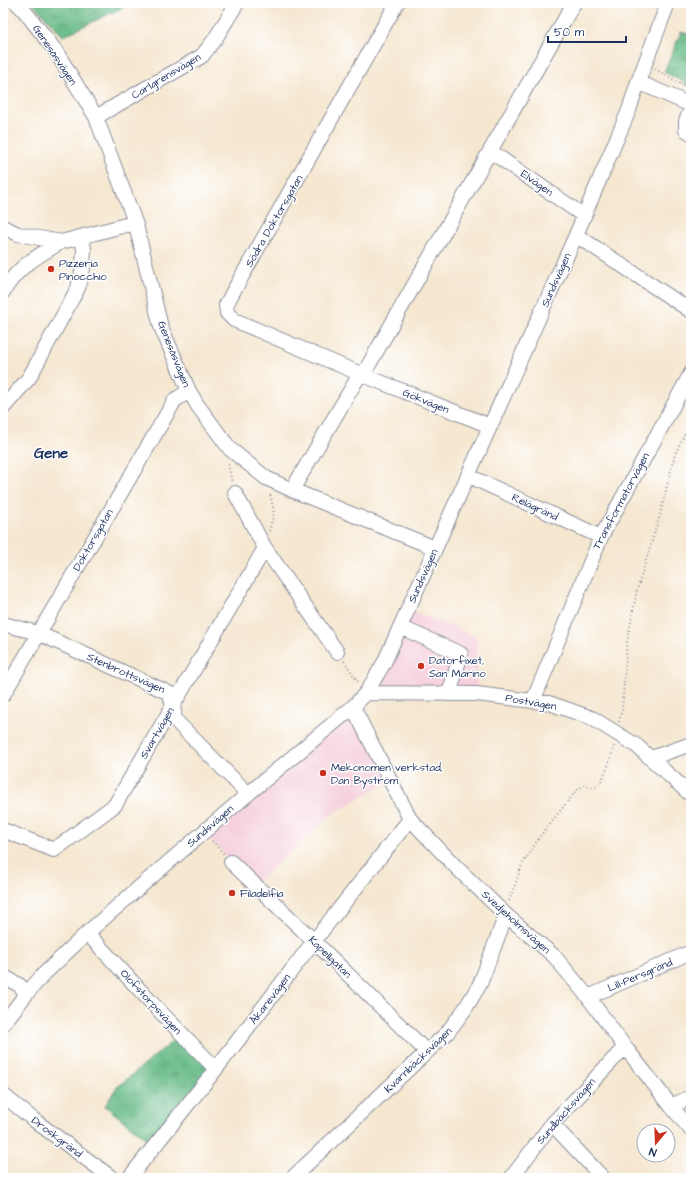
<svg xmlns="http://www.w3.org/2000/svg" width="694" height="1181" font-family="'Architects Daughter',sans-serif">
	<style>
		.built { fill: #f5cfdc }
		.forest { fill: url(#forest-crowns); stroke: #427674 }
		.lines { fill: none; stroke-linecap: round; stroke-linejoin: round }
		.minor-casing { stroke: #888b97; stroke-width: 16 }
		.path { stroke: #888b97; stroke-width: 2; stroke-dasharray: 1 3; stroke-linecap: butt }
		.minor { stroke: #fff; stroke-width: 14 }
		.poi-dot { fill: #c8321e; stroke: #fff; stroke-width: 1.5 }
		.labels { text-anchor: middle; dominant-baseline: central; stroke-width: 3; stroke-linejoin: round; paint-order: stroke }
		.street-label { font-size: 11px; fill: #1b2f5e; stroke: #fff }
		.poi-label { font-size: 11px; fill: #1b2f5e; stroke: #fff; text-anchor: start }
		.district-label { font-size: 15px; font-weight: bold; fill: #1b2f5e; stroke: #fff }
	</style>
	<defs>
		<pattern id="forest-crowns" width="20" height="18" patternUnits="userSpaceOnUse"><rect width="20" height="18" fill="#6abc89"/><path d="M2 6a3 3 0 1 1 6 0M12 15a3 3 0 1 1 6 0" fill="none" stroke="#569973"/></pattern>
	</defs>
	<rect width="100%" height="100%" fill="#fff"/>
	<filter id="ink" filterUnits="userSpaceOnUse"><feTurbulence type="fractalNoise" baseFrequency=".025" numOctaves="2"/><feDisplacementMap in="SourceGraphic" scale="8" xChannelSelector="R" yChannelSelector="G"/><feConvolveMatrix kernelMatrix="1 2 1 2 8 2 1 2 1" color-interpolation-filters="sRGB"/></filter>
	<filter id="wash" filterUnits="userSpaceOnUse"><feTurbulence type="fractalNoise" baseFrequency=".012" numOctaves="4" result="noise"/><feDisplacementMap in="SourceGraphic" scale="16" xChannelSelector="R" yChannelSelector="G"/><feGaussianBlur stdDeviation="0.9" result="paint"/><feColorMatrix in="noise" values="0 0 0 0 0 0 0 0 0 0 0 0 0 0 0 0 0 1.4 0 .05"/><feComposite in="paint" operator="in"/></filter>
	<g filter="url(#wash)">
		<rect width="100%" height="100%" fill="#f5e7d0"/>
		<path class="built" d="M 408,609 L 477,637 L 477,694 L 366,693 Z
			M 353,707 L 390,780 L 331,815 L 254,884 L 231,862 L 204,832 Z"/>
		<path class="forest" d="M 32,3 L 132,3 L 63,36 Z
			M 681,32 L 691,35 L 691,86 L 664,72 Z
			M 181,1034 L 216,1069 L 155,1146 L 105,1106 L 116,1088 Z"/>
	</g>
	<g filter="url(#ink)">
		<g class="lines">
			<defs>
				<path id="minor" d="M 17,3 L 23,9 L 55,50 L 96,117 L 136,225 L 161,327 L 189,391 L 198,406 L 230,449 L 266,478 L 292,490 L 435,548
					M 397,3 L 233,292 L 226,305 L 227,313 L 234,320 L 363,375 L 490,426
					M 638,82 L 691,105
					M 691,109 L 686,121 L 686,130 L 691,133
					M 96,117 L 202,56 L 215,39 L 237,3
					M 490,151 L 584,216
					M 3,227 L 18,234 L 61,242 L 126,225 L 136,225
					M 576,235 L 691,311
					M 3,292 C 18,266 36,257 61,242
					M 3,408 L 29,378 L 78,288 L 83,268 L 84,248 L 81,237
					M 469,476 L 601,537
					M 292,490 L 360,374 L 363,375 L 574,3
					M 235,493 L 265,548
					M 3,624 L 38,633 L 169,693 L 173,705 L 175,720 L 248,794
					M 400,627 L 461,654 L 449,694
					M 366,693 L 477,694 L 549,703 L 592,718 L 637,746 L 691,795
					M 3,695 L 175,400 L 189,391
					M 533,701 L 601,537 L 691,373
					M 353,707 L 410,819 L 456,867 L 506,915 L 554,956 L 588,997 L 625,1047 L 671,1106 L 691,1130
					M 651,758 L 691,744
					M 3,830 L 54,850 L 115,805 L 265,548 L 337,652
					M 231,862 L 314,941 L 427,1052
					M 87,933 L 150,1001 L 216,1069
					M 3,976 L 19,985 L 27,993
					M 588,997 L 691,952
					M 3,1024 L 27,993 L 44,974 L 87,933 L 142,885 L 248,794 L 353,707 L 366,693 L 384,663 L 400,627 L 576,235 L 629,110 L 638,82 L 668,3
					M 3,1095 L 34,1120 L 112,1178
					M 671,1106 L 691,1097
					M 552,1124 L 603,1178
					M 129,1178 L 216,1069 L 314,941 L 410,819
					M 292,1178 L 447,1033 L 465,1009 L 480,984 L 506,915
					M 511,1178 L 552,1124 L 625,1047"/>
			</defs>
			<use href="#minor" class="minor-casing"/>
			<path class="path" d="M 655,69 L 691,90
				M 228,464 L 232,483
				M 269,531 L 274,513 L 270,493
				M 344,661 L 358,682
				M 619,722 L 622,709 L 627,642 L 637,590 L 659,518 L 675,454 L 691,422
				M 212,841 L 224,854
				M 509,901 L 522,865 L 541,835 L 576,791 L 585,785 C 588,786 592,788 595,787 C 603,785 612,754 614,746"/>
			<use href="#minor" class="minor"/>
		</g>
	</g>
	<g class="poi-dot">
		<circle cx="51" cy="269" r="4"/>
		<circle cx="421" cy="666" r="4"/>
		<circle cx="323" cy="773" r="4"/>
		<circle cx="232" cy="893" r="4"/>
	</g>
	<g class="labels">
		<g class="street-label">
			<text transform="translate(55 55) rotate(56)">Genesåsvägen</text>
			<text transform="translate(166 76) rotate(-31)">Carlgrensvägen</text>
			<text transform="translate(537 183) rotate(35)">Elvägen</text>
			<text transform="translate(274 221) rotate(-60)">Södra Doktorsgatan</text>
			<text transform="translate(556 280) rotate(-66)">Sundsvägen</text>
			<text transform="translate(174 354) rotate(68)">Genesåsvägen</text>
			<text transform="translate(426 401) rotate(22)">Gökvägen</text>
			<text transform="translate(621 501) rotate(-62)">Transformatorvägen</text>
			<text transform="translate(535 507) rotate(25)">Relägränd</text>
			<text transform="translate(93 540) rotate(-60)">Doktorsgatan</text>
			<text transform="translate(423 576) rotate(-66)">Sundsvägen</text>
			<text transform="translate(126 673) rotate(24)">Stenbrottsvägen</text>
			<text transform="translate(531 702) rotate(10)">Postvägen</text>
			<text transform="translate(157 733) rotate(-60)">Svartvägen</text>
			<text transform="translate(210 826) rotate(-41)">Sundsvägen</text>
			<text transform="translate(516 922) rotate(42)">Svedjeholmsvägen</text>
			<text transform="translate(330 957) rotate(44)">Kapellgatan</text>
			<text transform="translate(640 975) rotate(-23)">Lill-Persgränd</text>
			<text transform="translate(270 999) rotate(-53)">Åkarevägen</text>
			<text transform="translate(151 1002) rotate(47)">Olofstorpsvägen</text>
			<text transform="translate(418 1060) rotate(-44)">Kvarnbäcksvägen</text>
			<text transform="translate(566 1111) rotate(-49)">Sundbäcksvägen</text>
			<text transform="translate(57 1137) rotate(37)">Droskgränd</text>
		</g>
		<g class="poi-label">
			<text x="59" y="263">Pizzeria<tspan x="59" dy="13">Pinocchio</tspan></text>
			<text x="429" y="660">Datorfixet,<tspan x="429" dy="13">San Marino</tspan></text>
			<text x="331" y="767">Mekonomen verkstad,<tspan x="331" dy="13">Dan Byström</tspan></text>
			<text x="240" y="893">Filadelfia</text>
		</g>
		<g class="district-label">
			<text x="51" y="453">Gene</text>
		</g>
	</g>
	<rect width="694" height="1181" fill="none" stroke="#fff" stroke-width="16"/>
	<g transform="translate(656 1143) rotate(199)"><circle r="19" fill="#ffffff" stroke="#a4acbf"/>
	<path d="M0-3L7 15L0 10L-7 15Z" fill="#c8321e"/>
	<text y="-6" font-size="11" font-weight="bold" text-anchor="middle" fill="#1b2f5e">N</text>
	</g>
	<path d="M548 36v6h78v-6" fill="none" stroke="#1b2f5e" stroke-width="2"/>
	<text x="554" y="36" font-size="12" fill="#1b2f5e" stroke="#ffffff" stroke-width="3" paint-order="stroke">50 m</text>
</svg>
